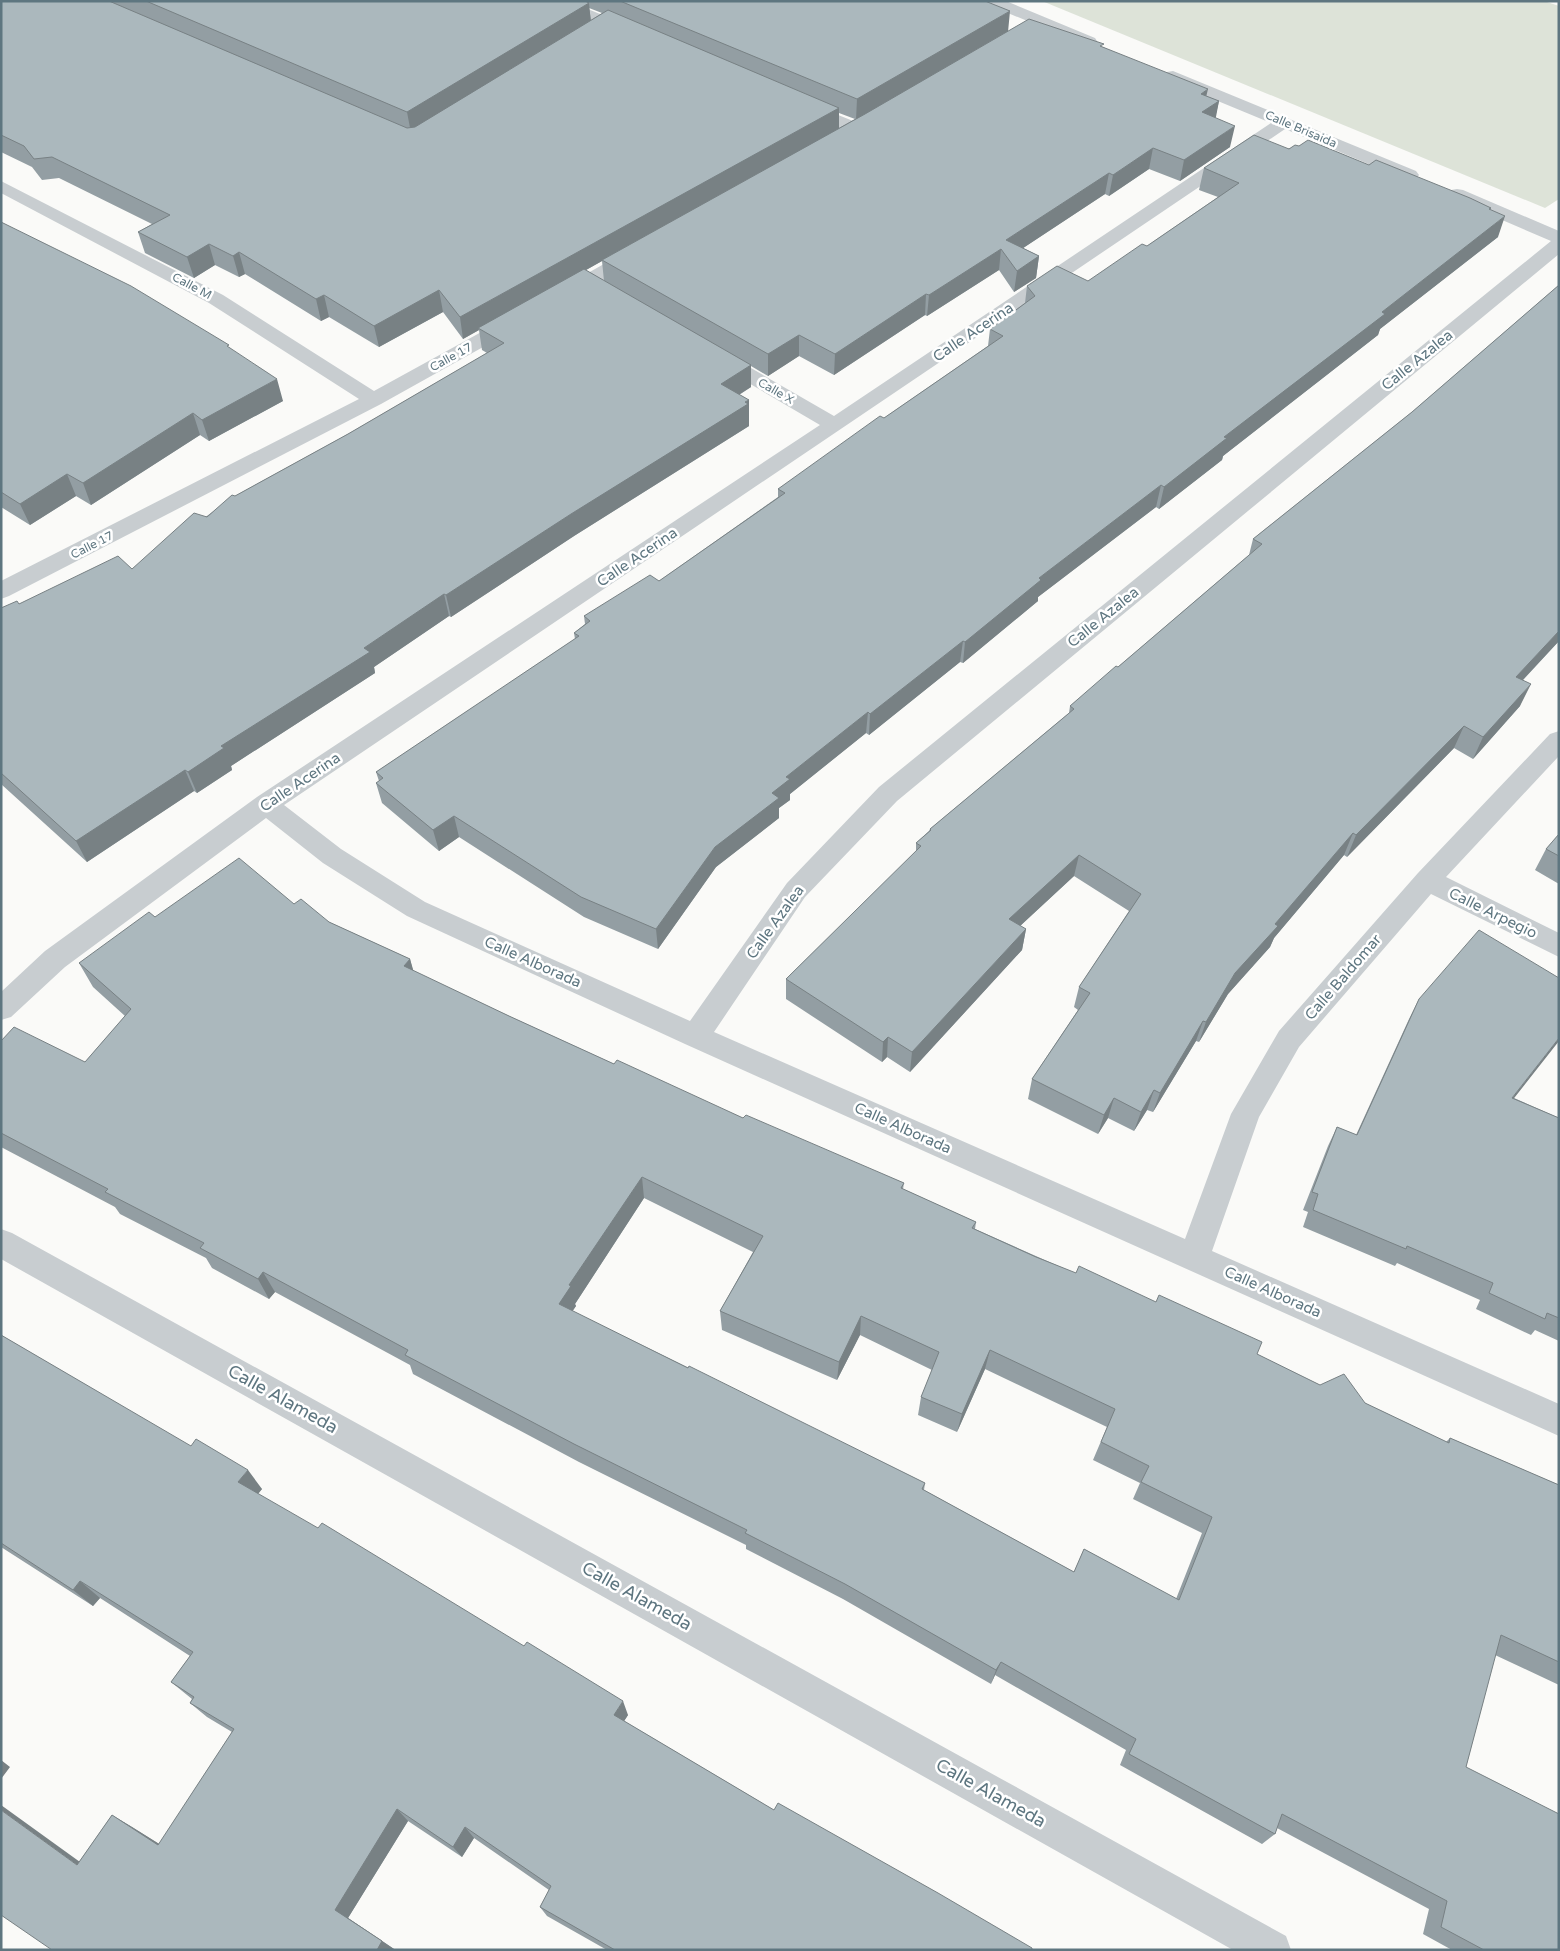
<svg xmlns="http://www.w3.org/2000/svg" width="1560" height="1951" font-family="'Varela Round',sans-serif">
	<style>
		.green { fill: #dde3d8 }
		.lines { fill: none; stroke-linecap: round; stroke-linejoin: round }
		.minor { fill: #c8cdd0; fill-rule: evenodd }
		.wall { fill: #939ea3; fill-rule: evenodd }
		.shaded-wall { fill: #788184 }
		.building { fill: #abb8bd; stroke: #788184; fill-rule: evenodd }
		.labels { text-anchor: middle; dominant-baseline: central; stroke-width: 5; stroke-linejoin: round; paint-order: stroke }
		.far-street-label { font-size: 12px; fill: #5e7680; stroke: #fff }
		.street-label { font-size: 15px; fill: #5e7680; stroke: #fff }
		.near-street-label { font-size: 18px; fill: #5e7680; stroke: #fff }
	</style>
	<rect width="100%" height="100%" fill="#fafaf8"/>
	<path class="green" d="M 1042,1 L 1544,1 L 1559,6 L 1559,199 L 1545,208 Z"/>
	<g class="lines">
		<path class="minor" d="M 545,1 L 568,1 L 637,29 L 639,32 L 637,35 L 625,35 L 547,4 Z
			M 984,1 L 1006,1 L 1095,38 L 1097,41 L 1095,44 L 1083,44 L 986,4 Z
			M 1173,71 L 1416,171 L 1419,175 L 1416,179 L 1410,180 L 1404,179 L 1285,129 L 284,805 L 341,849 L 425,902 L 690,1021 L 787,883 L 879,787 L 1551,241 L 1451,198 L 1448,194 L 1451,190 L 1457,189 L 1463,190 L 1559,231 L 1559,254 L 897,801 L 805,897 L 714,1032 L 1185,1239 L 1231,1114 L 1279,1031 L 1418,873 L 1550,734 L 1559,731 L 1559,756 L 1446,877 L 1559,933 L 1559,957 L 1431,894 L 1299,1047 L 1259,1117 L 1212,1251 L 1559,1404 L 1559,1436 L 685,1044 L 407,916 L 323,863 L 266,818 L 65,967 L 11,1017 L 1,1020 L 1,992 L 45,951 L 257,797 L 820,425 L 711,361 L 708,357 L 711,353 L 718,351 L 725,353 L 834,416 L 1271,123 L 1167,80 L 1165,76 L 1167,72 Z
			M 806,102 L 863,125 L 866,129 L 863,133 L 857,134 L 851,133 L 800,111 L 797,107 L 800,103 Z
			M 1,181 L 223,295 L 374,391 L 505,319 L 512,317 L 519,319 L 522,323 L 519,327 L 381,404 L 9,596 L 1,599 L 1,581 L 359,399 L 209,303 L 1,193 Z
			M 634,249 L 641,251 L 643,255 L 641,259 L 570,299 L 563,301 L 556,299 L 553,295 L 556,291 L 627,251 Z
			M 1,1229 L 12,1233 L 1286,1936 L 1291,1950 L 1233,1950 L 1,1259 Z"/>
	</g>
	<path class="wall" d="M 1,1 L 985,1 L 1008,31 L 1103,47 L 1206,96 L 1219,101 L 1215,118 L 1230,147 L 1180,181 L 1149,169 L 1109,196 L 1105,194 L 1023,248 L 1039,256 L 1036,278 L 1014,292 L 999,270 L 927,316 L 925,315 L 834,375 L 799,356 L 768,376 L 751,366 L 751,387 L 739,395 L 749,400 L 749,426 L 574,536 L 451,617 L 449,616 L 374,667 L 375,673 L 231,766 L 232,770 L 197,793 L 194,791 L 87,862 L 1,784 L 1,608 L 19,604 L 132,569 L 235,496 L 348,434 L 487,353 L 482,350 L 479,330 L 463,339 L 443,312 L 379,347 L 329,317 L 321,321 L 245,274 L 239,277 L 215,265 L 194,278 L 145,253 L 138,232 L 152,224 L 59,178 L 42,180 L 32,167 L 1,152 ZM 589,8 L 602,13 L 591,20 ZM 839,113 L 855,119 L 839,128 ZM 602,261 L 604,281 L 586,270 Z
		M 1299,146 L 1369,165 L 1491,208 L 1490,210 L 1498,237 L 1380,329 L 1378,335 L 1223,456 L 1222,460 L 1159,509 L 1156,507 L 1038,597 L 1038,601 L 963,663 L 960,662 L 869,735 L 866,733 L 790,794 L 790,800 L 779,808 L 779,818 L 716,867 L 658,949 L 584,917 L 459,837 L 439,851 L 382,803 L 376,783 L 379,781 L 376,772 L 575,639 L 574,633 L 585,624 L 584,616 L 659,581 L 778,497 L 778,489 L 884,418 L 988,346 L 990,329 L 1025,303 L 1027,286 L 1088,281 L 1147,246 L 1218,197 L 1199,190 L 1204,168 Z
		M 1,222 L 230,348 L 283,401 L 209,441 L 200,435 L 91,505 L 76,496 L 30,525 L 1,507 Z
		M 1559,285 L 1559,641 L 1523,680 L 1520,706 L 1473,759 L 1454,748 L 1347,857 L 1344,855 L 1274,938 L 1270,947 L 1228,994 L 1199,1042 L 1196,1041 L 1153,1112 L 1147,1110 L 1134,1131 L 1108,1118 L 1098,1134 L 1028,1099 L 1032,1079 L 1078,1010 L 1074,1007 L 1079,987 L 1129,911 L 1074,876 L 1020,926 L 1026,929 L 1022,950 L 910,1072 L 887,1057 L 882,1062 L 786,999 L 786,979 L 916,852 L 916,843 L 929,831 L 930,829 L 1069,713 L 1070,706 L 1118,667 L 1249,555 L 1253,539 L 1412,412 Z
		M 1559,834 L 1559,884 L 1535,870 L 1546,849 Z
		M 294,904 L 329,922 L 410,959 L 413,971 L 509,1016 L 614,1064 L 743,1118 L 904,1183 L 903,1189 L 976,1222 L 975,1229 L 1257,1354 L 1320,1385 L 1365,1403 L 1446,1442 L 1450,1438 L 1559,1485 L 1559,1685 L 1495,1655 L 1466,1767 L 1559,1950 L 1452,1950 L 1423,1934 L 1429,1909 L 1277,1828 L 1275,1834 L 1262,1844 L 1120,1765 L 1126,1750 L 995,1675 L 991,1684 L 843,1599 L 746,1549 L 746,1545 L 579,1462 L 413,1374 L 410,1365 L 275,1292 L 269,1299 L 212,1268 L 206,1258 L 120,1214 L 115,1207 L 1,1147 L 1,1041 L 85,1062 L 125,1016 L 93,987 L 79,963 L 155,917 ZM 644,1198 L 753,1252 L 720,1311 L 722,1330 L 837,1380 L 860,1335 L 932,1370 L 921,1397 L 918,1415 L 957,1432 L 985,1369 L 1107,1427 L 1093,1460 L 1140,1483 L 1133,1499 L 1202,1533 L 1176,1599 L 1084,1549 L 1074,1572 L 924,1490 L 925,1483 L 572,1311 L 576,1306 L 575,1304 Z
		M 1419,999 L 1514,1098 L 1559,1118 L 1559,1341 L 1535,1330 L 1531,1335 L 1476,1309 L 1480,1300 L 1397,1263 L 1395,1266 L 1303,1227 L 1308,1212 L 1303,1210 L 1328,1146 L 1337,1127 L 1356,1135 L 1409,1019 Z
		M 1,1335 L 262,1489 L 258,1494 L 628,1715 L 624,1721 L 774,1810 L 1032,1950 L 607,1950 L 547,1916 L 540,1907 L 549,1890 L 474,1838 L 462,1857 L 408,1821 L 348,1918 L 394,1949 L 394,1950 L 52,1950 L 79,1862 L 112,1815 L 132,1827 L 159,1844 L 232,1732 L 207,1717 L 190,1703 L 192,1699 L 171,1682 L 190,1656 L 100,1598 L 93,1606 L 1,1547 Z"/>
	<path class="shaded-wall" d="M 589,3 L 591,23 L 411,133 L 407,112 Z
		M 1010,11 L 1008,32 L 856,120 L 857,99 Z
		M 1208,89 L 1203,110 L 1201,94 Z
		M 1219,101 L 1215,122 L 1202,112 Z
		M 839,108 L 839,129 L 602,260 L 602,261 L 481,329 L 478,328 L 479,330 L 463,339 L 460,317 Z
		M 1235,126 L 1230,147 L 1180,181 L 1184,160 Z
		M 1153,148 L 1149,169 L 1109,196 L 1113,175 Z
		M 1109,173 L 1105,194 L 1008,258 L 1006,240 Z
		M 1505,216 L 1498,237 L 1380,329 L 1378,335 L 1223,456 L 1222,460 L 1159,509 L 1164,487 L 1224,437 L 1382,312 Z
		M 209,244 L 215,265 L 194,278 L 187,257 Z
		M 1001,249 L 999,270 L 927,316 L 929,295 Z
		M 239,252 L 245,274 L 239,277 L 233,256 Z
		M 1039,256 L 1036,278 L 1014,292 L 1017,271 Z
		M 439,290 L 443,312 L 379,347 L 374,326 Z
		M 926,294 L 925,315 L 834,375 L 835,354 Z
		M 324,295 L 329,317 L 321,321 L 316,299 Z
		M 799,335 L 799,356 L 768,376 L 768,354 Z
		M 751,365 L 751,387 L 721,406 L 721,384 Z
		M 277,379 L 283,401 L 209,441 L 202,420 Z
		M 749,400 L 749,426 L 574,536 L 451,617 L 446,595 L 571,514 Z
		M 193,413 L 200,435 L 91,505 L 83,483 Z
		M 67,474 L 76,496 L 30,525 L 20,504 Z
		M 1161,485 L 1156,507 L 1038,597 L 1038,601 L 963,663 L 965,642 L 1039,578 Z
		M 444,594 L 449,616 L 374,667 L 375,673 L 231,766 L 232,770 L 197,793 L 188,772 L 221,746 L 364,648 Z
		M 1559,631 L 1559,641 L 1505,699 L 1516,677 Z
		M 963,641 L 960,662 L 869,735 L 870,714 Z
		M 1531,684 L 1520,706 L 1473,759 L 1483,737 Z
		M 868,712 L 866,733 L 790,794 L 790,800 L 779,808 L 779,818 L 716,867 L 658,949 L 656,929 L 715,847 L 772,793 L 786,777 Z
		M 1464,726 L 1454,748 L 1347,857 L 1356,835 Z
		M 185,770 L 194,791 L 87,862 L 76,841 Z
		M 454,816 L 459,837 L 439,851 L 433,830 Z
		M 1353,833 L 1344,855 L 1274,938 L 1270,947 L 1228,994 L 1199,1042 L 1206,1022 L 1235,973 L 1275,924 Z
		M 1079,855 L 1074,876 L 1005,940 L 1009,919 Z
		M 1026,929 L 1022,950 L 910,1072 L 912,1052 Z
		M 410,959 L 417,983 L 404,966 Z
		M 1203,1021 L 1196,1041 L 1153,1112 L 1160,1093 Z
		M 888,1037 L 887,1057 L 882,1062 L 883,1042 Z
		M 1559,1038 L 1559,1041 L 1500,1116 L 1512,1098 Z
		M 1154,1090 L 1147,1110 L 1134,1131 L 1141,1112 Z
		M 1114,1098 L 1108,1118 L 1098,1134 L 1104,1115 Z
		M 642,1177 L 644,1198 L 575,1304 L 576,1306 L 564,1324 L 559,1304 L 569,1285 Z
		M 263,1272 L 275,1292 L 269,1299 L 258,1279 Z
		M 861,1316 L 860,1335 L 837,1380 L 839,1362 Z
		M 990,1350 L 985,1369 L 957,1432 L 962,1414 Z
		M 248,1470 L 262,1489 L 252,1501 L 238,1482 Z
		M 80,1581 L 100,1598 L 93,1606 L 73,1590 Z
		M 1001,1662 L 995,1675 L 991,1684 L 996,1670 Z
		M 623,1701 L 628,1715 L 619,1729 L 614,1715 Z
		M 1,1760 L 10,1767 L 1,1779 Z
		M 1,1805 L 98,1875 L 77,1865 L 1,1810 Z
		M 397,1809 L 408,1821 L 348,1918 L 394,1949 L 377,1950 L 335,1910 Z
		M 112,1815 L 132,1827 L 177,1855 L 158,1845 Z
		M 465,1827 L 474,1838 L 462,1857 L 453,1847 Z"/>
	<path class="building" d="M 1,1 L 109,1 L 407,128 L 415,127 L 608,10 L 839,108 L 460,317 L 439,290 L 374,326 L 324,295 L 316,299 L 239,252 L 233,256 L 209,244 L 187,257 L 138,232 L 170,215 L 52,157 L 34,159 L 24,146 L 1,135 Z
		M 146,1 L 585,1 L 589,3 L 407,112 Z
		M 620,1 L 985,1 L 1010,11 L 857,99 Z
		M 1029,19 L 1104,44 L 1100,46 L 1208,89 L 1201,94 L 1219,101 L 1202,112 L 1235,126 L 1184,160 L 1153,148 L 1113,175 L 1109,173 L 1006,240 L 1039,256 L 1017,271 L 1001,249 L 929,295 L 926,294 L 835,354 L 799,335 L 768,354 L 602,260 L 865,114 Z
		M 1254,135 L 1289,149 L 1295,145 L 1299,146 L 1308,140 L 1369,165 L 1376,160 L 1470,198 L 1491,208 L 1489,209 L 1505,216 L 1382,312 L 1385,314 L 1224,437 L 1227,438 L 1164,487 L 1161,485 L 1039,578 L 1041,580 L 965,642 L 963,641 L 870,714 L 868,712 L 786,777 L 790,779 L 772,793 L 779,798 L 715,847 L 656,929 L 581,897 L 454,816 L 433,830 L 376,783 L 383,778 L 376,772 L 579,636 L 574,633 L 590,621 L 584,616 L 650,575 L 659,581 L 785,493 L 778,489 L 880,416 L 884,418 L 1003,336 L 990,329 L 1035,296 L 1027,286 L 1057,266 L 1088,281 L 1142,244 L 1147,246 L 1239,183 L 1204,168 Z
		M 1,222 L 131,286 L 229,345 L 227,346 L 277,379 L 202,420 L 193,413 L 83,483 L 67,474 L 20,504 L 1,492 Z
		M 584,269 L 751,365 L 721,384 L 749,400 L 745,402 L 748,404 L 571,514 L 446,595 L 444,594 L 364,648 L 370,652 L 221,746 L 224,748 L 188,772 L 185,770 L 76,841 L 1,773 L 1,608 L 17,601 L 19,604 L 118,556 L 132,569 L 194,513 L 207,517 L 232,495 L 235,496 L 348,434 L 504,343 L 478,328 Z
		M 1559,285 L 1559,631 L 1516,677 L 1531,684 L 1483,737 L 1464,726 L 1356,835 L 1353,833 L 1275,924 L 1278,926 L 1235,973 L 1206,1022 L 1203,1021 L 1160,1093 L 1154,1090 L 1141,1112 L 1114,1098 L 1104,1115 L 1032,1079 L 1090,993 L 1079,987 L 1141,894 L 1079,855 L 1009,919 L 1026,929 L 912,1052 L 888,1037 L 883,1042 L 786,979 L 921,846 L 916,843 L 931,830 L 930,829 L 1074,709 L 1070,706 L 1116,666 L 1118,667 L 1262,544 L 1253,539 L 1412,412 Z
		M 1559,834 L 1559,856 L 1546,849 Z
		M 239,858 L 294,904 L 301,899 L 329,922 L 410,959 L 404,966 L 509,1016 L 614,1064 L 617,1060 L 743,1118 L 746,1115 L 904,1183 L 901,1188 L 976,1222 L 972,1228 L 1036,1257 L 1076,1273 L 1079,1266 L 1156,1302 L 1159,1295 L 1262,1342 L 1257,1354 L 1320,1385 L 1344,1374 L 1365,1403 L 1449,1443 L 1450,1438 L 1559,1485 L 1559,1662 L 1501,1635 L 1466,1767 L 1559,1814 L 1559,1950 L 1484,1950 L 1441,1927 L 1447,1901 L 1282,1814 L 1275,1834 L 1129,1754 L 1136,1739 L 1001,1662 L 996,1670 L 845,1584 L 745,1533 L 747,1530 L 574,1444 L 405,1355 L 408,1350 L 263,1272 L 258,1279 L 200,1248 L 204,1243 L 105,1192 L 108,1189 L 1,1133 L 1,1041 L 14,1027 L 85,1062 L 131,1009 L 79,963 L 149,912 L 155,917 ZM 642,1177 L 763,1236 L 720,1311 L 839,1362 L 861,1316 L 939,1352 L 921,1397 L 962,1414 L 990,1350 L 1115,1409 L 1101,1442 L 1149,1466 L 1141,1482 L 1212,1517 L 1179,1600 L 1084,1549 L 1074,1572 L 922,1489 L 925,1483 L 689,1366 L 688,1368 L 559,1304 L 571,1286 L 569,1285 Z
		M 1479,930 L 1559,978 L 1559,1038 L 1512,1098 L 1559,1118 L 1559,1318 L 1547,1313 L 1545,1319 L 1489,1293 L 1493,1283 L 1407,1246 L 1406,1249 L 1313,1210 L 1318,1194 L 1312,1192 L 1337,1127 L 1357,1135 L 1419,999 Z
		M 1,1335 L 191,1446 L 196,1439 L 248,1470 L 238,1482 L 318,1528 L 322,1523 L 524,1646 L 527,1642 L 623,1701 L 614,1715 L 774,1810 L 778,1803 L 938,1893 L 1032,1948 L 1032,1950 L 615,1950 L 540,1907 L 551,1886 L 465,1827 L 453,1847 L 397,1809 L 335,1910 L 382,1941 L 377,1950 L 52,1950 L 1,1915 L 1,1810 L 77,1865 L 112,1815 L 158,1845 L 234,1729 L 190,1703 L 194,1697 L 171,1682 L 193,1652 L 80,1581 L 73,1590 L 1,1543 Z"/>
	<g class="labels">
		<g class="far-street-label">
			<text transform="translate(1301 129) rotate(23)">Calle Brisaida</text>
			<text transform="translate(192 286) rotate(28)">Calle M</text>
			<text transform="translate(451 357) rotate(-29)">Calle 17</text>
			<text transform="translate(776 391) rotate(30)">Calle X</text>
			<text transform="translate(92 545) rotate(-27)">Calle 17</text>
		</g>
		<g class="street-label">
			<text transform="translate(973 332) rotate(-34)">Calle Acerina</text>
			<text transform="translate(1417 360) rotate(-39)">Calle Azalea</text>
			<text transform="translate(637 557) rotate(-34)">Calle Acerina</text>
			<text transform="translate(1103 617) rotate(-39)">Calle Azalea</text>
			<text transform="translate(300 782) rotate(-34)">Calle Acerina</text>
			<text transform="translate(1493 913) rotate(26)">Calle Arpegio</text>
			<text transform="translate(775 922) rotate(-54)">Calle Azalea</text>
			<text transform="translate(533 962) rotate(24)">Calle Alborada</text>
			<text transform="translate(1343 977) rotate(-49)">Calle Baldomar</text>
			<text transform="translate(903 1128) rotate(24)">Calle Alborada</text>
			<text transform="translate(1273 1292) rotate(24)">Calle Alborada</text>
		</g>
		<g class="near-street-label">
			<text transform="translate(283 1399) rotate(29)">Calle Alameda</text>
			<text transform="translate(637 1596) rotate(29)">Calle Alameda</text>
			<text transform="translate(991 1793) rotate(29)">Calle Alameda</text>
		</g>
	</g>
	<rect width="1560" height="1951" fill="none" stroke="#5e7680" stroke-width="5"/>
</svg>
